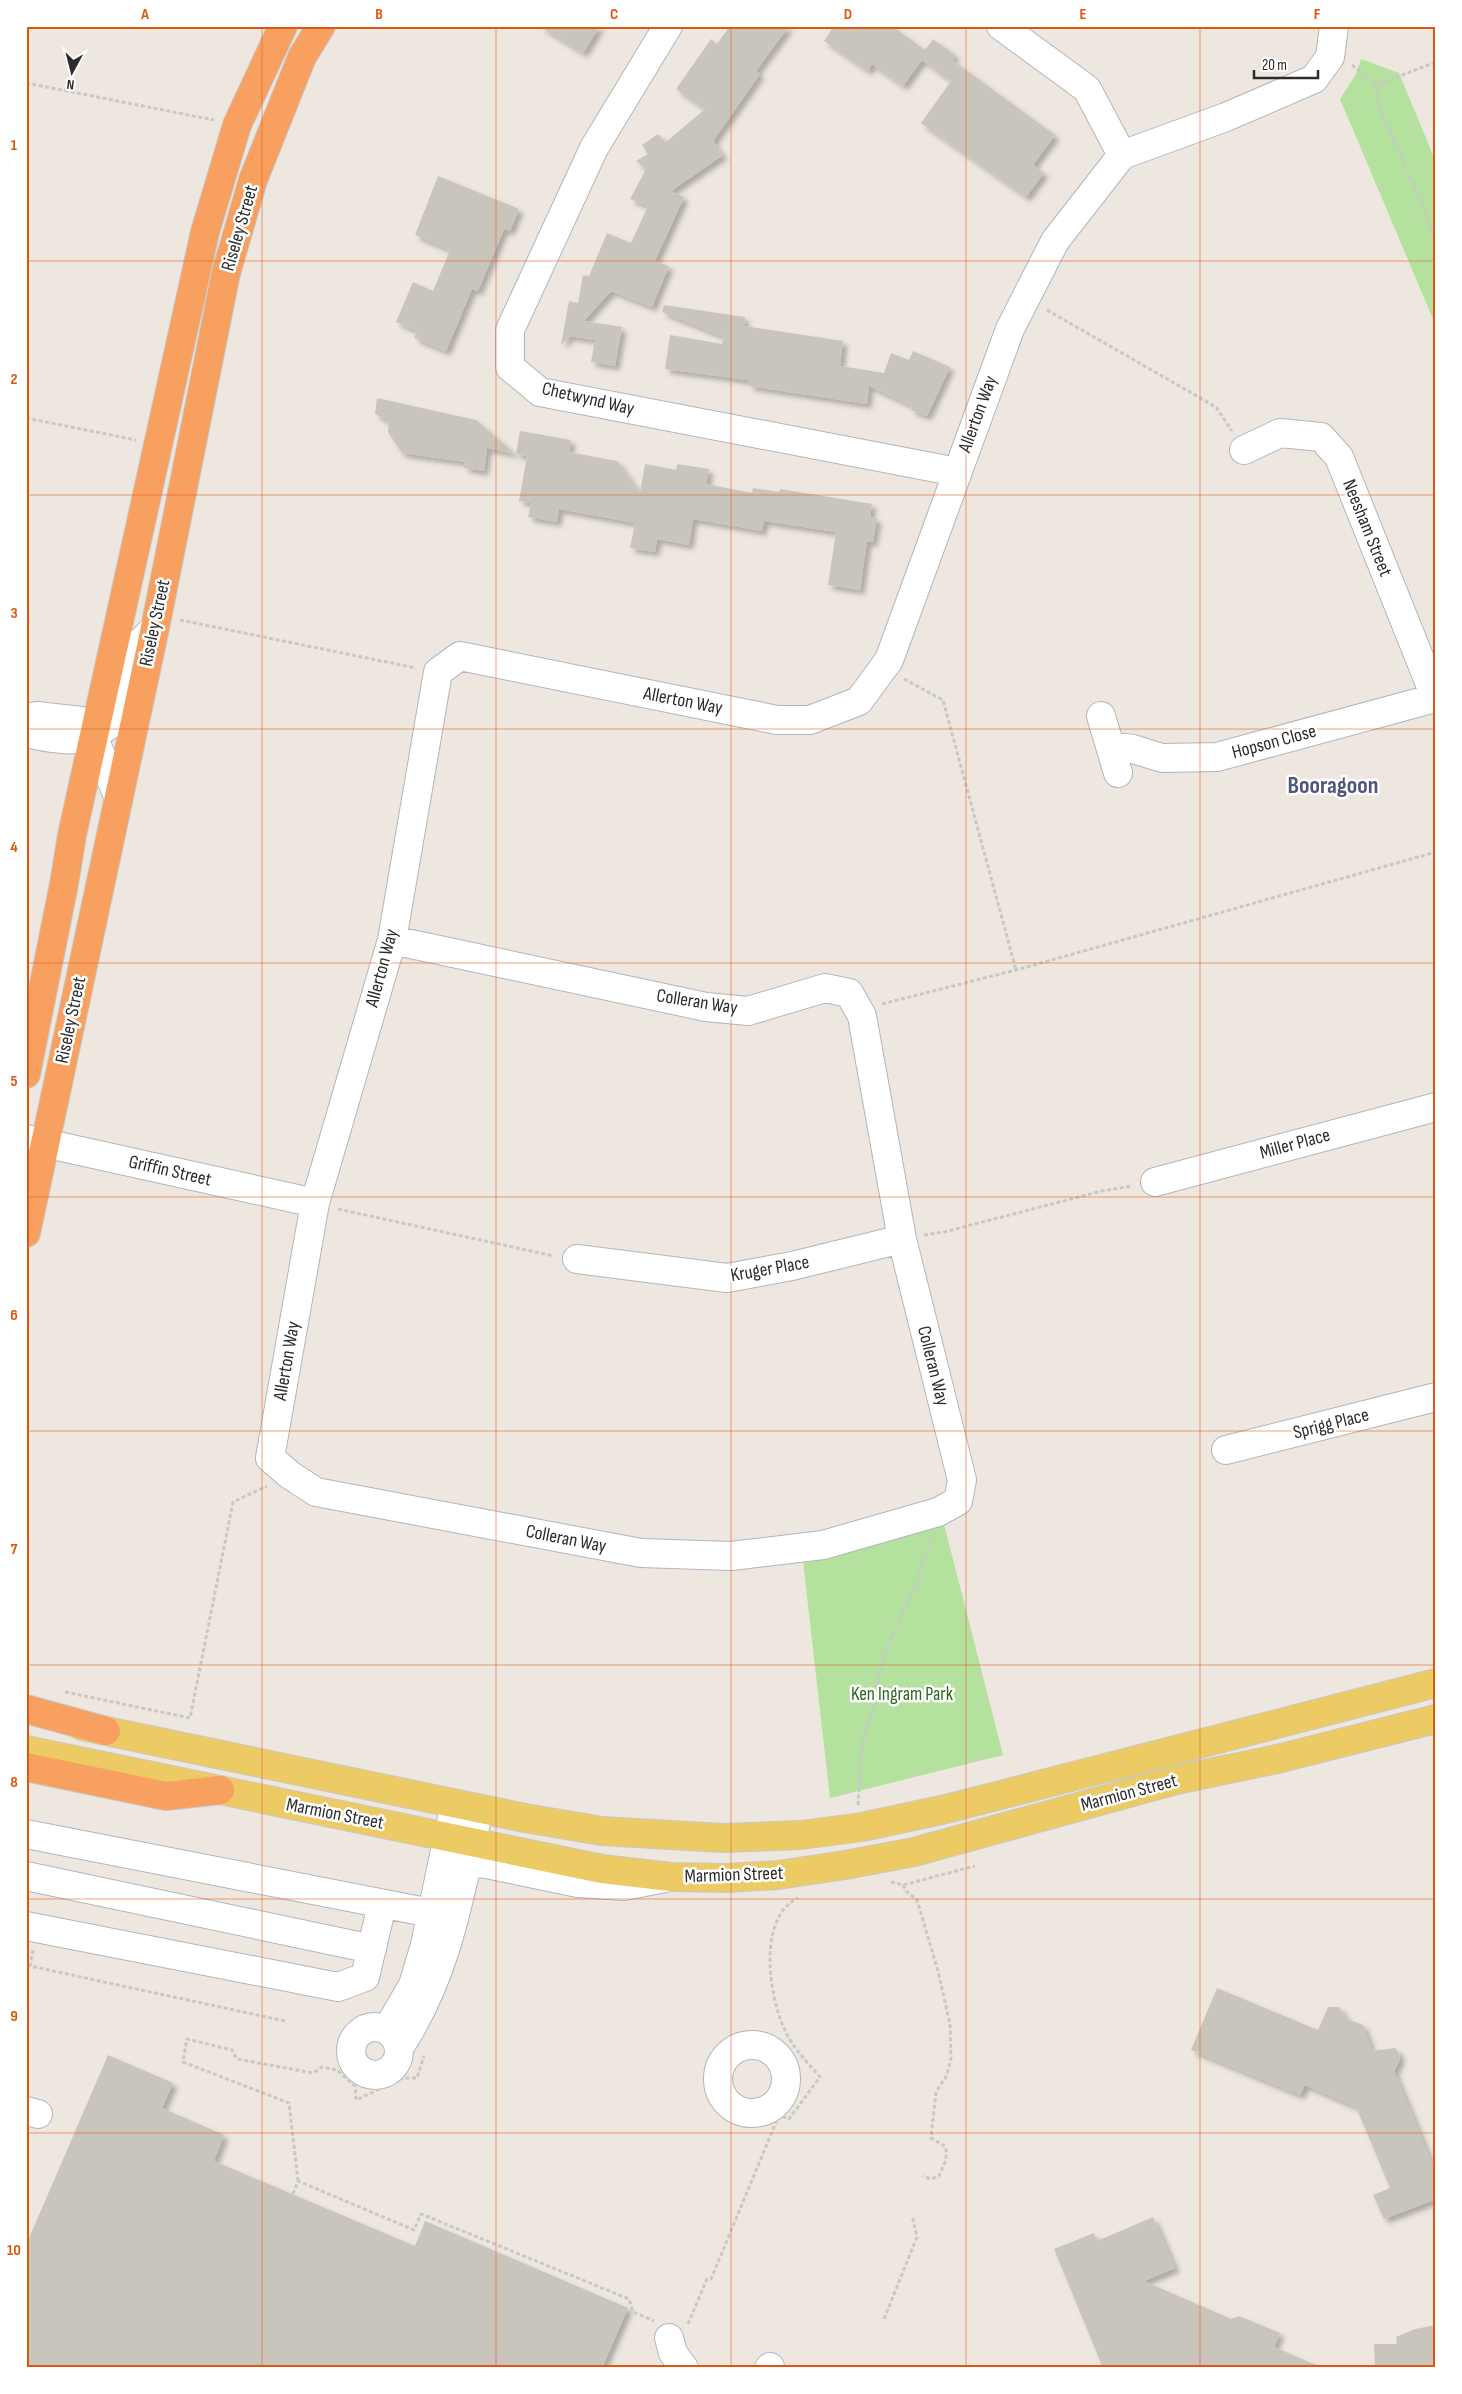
<svg xmlns="http://www.w3.org/2000/svg" width="1462" height="2394" font-family="'Sofia Sans Condensed',sans-serif">
	<style>
		.green { fill: #b5e19e }
		.building { fill: #c9c5bd; filter: url(#shadow) }
		.lines { fill: none; stroke-linecap: round; stroke-linejoin: round }
		.minor-casing { stroke: #b2b5bf; stroke-width: 30 }
		.major-casing { stroke: #c8c8c8; stroke-width: 30 }
		.highway-casing { stroke: #c8c8c8; stroke-width: 30 }
		.path { stroke: #c8c8c8; stroke-width: 3; stroke-dasharray: 4 2.5; stroke-linecap: butt }
		.minor { stroke: #fff; stroke-width: 28 }
		.major { stroke: #eccb65; stroke-width: 28 }
		.highway { stroke: #f8a05f; stroke-width: 28 }
		.grid { fill: none; stroke: #df570e; stroke-width: 1; stroke-opacity: 0.55 }
		.labels { text-anchor: middle; dominant-baseline: central; stroke-width: 5; stroke-linejoin: round; paint-order: stroke }
		.street-label { font-size: 19px; fill: #2c2c2c; stroke: #fff }
		.park-label { font-size: 19px; fill: #2d671e; stroke: #fff }
		.district-label { font-size: 24px; font-weight: bold; fill: #4e567b; stroke: #fff }
		.neatline { fill: none; stroke: #df570e; stroke-width: 2 }
		.grid-label { font-size: 16px; text-anchor: middle; font-weight: bold; fill: #df570e }
	</style>
	<defs>
		<filter id="shadow"><feDropShadow dx="4.5" dy="4.5" stdDeviation="2.5" flood-color="#0004"/></filter>
	</defs>
	<rect width="100%" height="100%" fill="#ede7df"/>
	<path class="green" d="M 1361,59 L 1399,73 L 1436,162 L 1436,326 L 1340,99 L 1355,76 Z
		M 944,1524 L 1003,1755 L 830,1798 L 803,1561 Z"/>
	<path class="building" d="M 539,26 L 600,26 L 583,53 Z
		M 730,26 L 789,26 L 756,71 L 760,74 L 713,141 L 723,155 L 671,191 L 684,197 L 655,261 L 669,266 L 652,307 L 611,291 L 584,321 L 622,327 L 615,366 L 591,362 L 595,340 L 570,336 L 561,345 L 569,301 L 578,303 L 583,275 L 589,276 L 607,233 L 631,243 L 648,206 L 630,199 L 646,169 L 636,161 L 648,154 L 642,145 L 658,134 L 666,142 L 705,109 L 676,89 L 711,39 L 717,44 Z
		M 834,26 L 892,26 L 925,50 L 933,39 L 955,55 L 952,60 L 1055,135 L 1033,165 L 1044,173 L 1026,197 L 921,123 L 951,81 L 922,60 L 903,86 L 872,64 L 868,71 L 824,41 Z
		M 438,176 L 519,209 L 510,231 L 504,229 L 478,291 L 472,289 L 446,351 L 414,338 L 417,331 L 396,322 L 413,282 L 433,291 L 450,250 L 415,235 Z
		M 664,305 L 745,317 L 744,326 L 843,341 L 840,366 L 884,373 L 891,353 L 909,360 L 913,351 L 950,367 L 927,416 L 911,410 L 912,406 L 869,386 L 867,404 L 749,386 L 750,381 L 747,380 L 665,369 L 670,335 L 722,344 L 724,337 L 662,312 Z
		M 377,398 L 476,420 L 515,454 L 487,448 L 484,471 L 464,468 L 465,462 L 402,453 L 388,432 L 389,422 L 375,414 Z
		M 520,431 L 571,440 L 569,452 L 617,461 L 640,493 L 645,464 L 676,470 L 677,464 L 709,469 L 706,484 L 752,493 L 753,488 L 779,492 L 780,489 L 872,504 L 870,517 L 877,518 L 873,542 L 867,541 L 860,590 L 828,585 L 836,532 L 764,521 L 762,531 L 693,519 L 689,545 L 657,539 L 655,552 L 630,548 L 635,523 L 559,509 L 557,522 L 528,517 L 531,503 L 519,501 L 527,456 L 516,454 Z
		M 1217,1988 L 1318,2030 L 1328,2007 L 1339,2007 L 1347,2019 L 1363,2025 L 1372,2051 L 1395,2048 L 1399,2053 L 1400,2060 L 1394,2071 L 1436,2174 L 1436,2199 L 1384,2219 L 1373,2195 L 1390,2188 L 1356,2107 L 1305,2085 L 1300,2095 L 1191,2050 Z
		M 108,2055 L 173,2083 L 162,2108 L 224,2135 L 214,2161 L 415,2246 L 425,2221 L 628,2308 L 602,2368 L 26,2368 L 26,2245 Z
		M 1153,2217 L 1175,2268 L 1144,2281 L 1231,2319 L 1239,2316 L 1280,2333 L 1274,2347 L 1323,2368 L 1103,2368 L 1054,2249 L 1094,2233 L 1097,2241 Z
		M 1436,2325 L 1436,2368 L 1375,2368 L 1374,2344 L 1397,2344 L 1396,2337 L 1415,2329 Z"/>
	<g class="lines">
		<defs>
			<path id="minor" d="M 668,26 L 594,148 L 510,330 L 510,367 L 540,392 L 957,472
				M 1001,26 L 1087,89 L 1122,155
				M 1244,450 L 1280,433 L 1321,437 L 1339,457 L 1436,699
				M 1101,716 L 1118,773
				M 26,718 L 37,716 L 81,721 L 93,736 L 118,796
				M 26,732 C 35,736 44,737 53,738 C 83,743 92,737 117,720 L 135,648 L 155,628
				M 1110,746 L 1133,749 L 1162,758 L 1217,757 L 1435,698
				M 392,940 L 706,1007 L 748,1011 L 825,988 L 849,993 L 862,1016 L 902,1239 L 962,1480 L 958,1501 L 938,1512 L 823,1545 L 731,1556 L 641,1553 L 316,1492 L 290,1475 L 270,1458 L 315,1203 L 392,940 L 438,672 L 460,656 L 777,720 L 810,720 L 859,701 L 889,660 L 1010,329 L 1055,241 L 1122,155 L 1226,117 L 1314,79 L 1330,57 L 1334,26
				M 26,1139 L 315,1203
				M 1155,1182 L 1436,1107
				M 577,1259 L 727,1278 L 792,1266 L 902,1239
				M 1226,1450 L 1436,1397
				M 26,1834 L 431,1913
				M 466,1865 L 482,1863 L 578,1883 L 624,1886 L 665,1878
				M 26,1876 L 372,1949
				M 26,1926 L 338,1987 L 365,1977 L 382,1905
				M351 2051a24 24 0 1 1 48 0a24 24 0 1 1-48 0Z
				M 387,2030 L 413,1985 L 425,1945 L 455,1804
				M718 2079a34 34 0 1 1 68 0a34 34 0 1 1-68 0Z
				M 399,2048 C 448,1974 460,1894 479,1809
				M 26,2111 L 38,2114
				M 669,2338 L 673,2353 L 684,2368
				M 769,2368 L 770,2367"/>
			<path id="major" d="M 82,1726 L 525,1818 L 602,1831 L 723,1838 L 801,1835 L 862,1827 L 946,1809 L 1436,1683
				M 26,1750 L 602,1869 L 671,1877 L 727,1878 L 778,1875 L 845,1865 L 914,1852 L 1176,1780 L 1277,1759 L 1436,1719"/>
			<path id="highway" d="M 26,1074 L 64,884 L 72,835 L 205,232 L 237,125 L 283,26
				M 26,1233 L 155,628 L 226,273 L 253,180 L 302,57 L 321,26
				M 26,1709 L 106,1731
				M 26,1767 L 166,1796 L 220,1790"/>
		</defs>
		<use href="#minor" class="minor-casing"/>
		<use href="#major" class="major-casing"/>
		<use href="#highway" class="highway-casing"/>
		<path class="path" d="M 1352,65 L 1376,85 L 1436,62
			M 26,83 L 214,120
			M 1376,85 L 1377,101 L 1421,202 L 1436,244
			M 1047,310 L 1216,407 L 1232,431
			M 26,418 L 136,440
			M 180,620 L 416,668
			M 904,679 L 943,700 L 1016,970
			M 882,1004 L 1016,970 L 1436,852
			M 338,1209 L 554,1256
			M 924,1235 L 944,1232 L 1102,1191 L 1132,1186
			M 65,1692 L 190,1718 L 233,1502 L 267,1486
			M 858,1805 L 862,1744 L 877,1695 L 878,1679 L 886,1649 L 914,1590 L 931,1539
			M 891,1882 L 903,1885 L 975,1866
			M 903,1885 L 906,1891 L 917,1900 L 938,1971 L 950,2024 L 951,2058 L 947,2075 L 936,2092 L 931,2138 L 946,2147 L 946,2160 L 939,2176 L 931,2179 L 923,2176
			M 33,1950 L 30,1966 L 285,2021
			M 298,2181 L 289,2103 L 183,2062 L 187,2039 L 232,2050 L 237,2059 L 313,2073 L 322,2067 L 337,2070 L 355,2086 L 356,2100 L 403,2078 L 417,2078 L 424,2056
			M 293,2194 L 298,2181 L 414,2230 L 421,2214 L 629,2299 L 633,2312 L 654,2321
			M 884,2319 L 917,2237 L 912,2215
			M 688,2324 L 707,2279 L 711,2279 L 779,2115 L 789,2119 L 820,2077 C 807,2062 792,2047 784,2028 C 769,1995 757,1918 798,1898"/>
		<use href="#minor" class="minor"/>
		<use href="#major" class="major"/>
		<use href="#highway" class="highway"/>
	</g>
	<path class="grid" d="M 262,26 L 262,2368M 496,26 L 496,2368M 731,26 L 731,2368M 966,26 L 966,2368M 1200,26 L 1200,2368M 26,261 L 1436,261M 26,495 L 1436,495M 26,729 L 1436,729M 26,963 L 1436,963M 26,1197 L 1436,1197M 26,1431 L 1436,1431M 26,1665 L 1436,1665M 26,1899 L 1436,1899M 26,2133 L 1436,2133"/>
	<g class="labels">
		<g class="street-label">
			<text transform="translate(240 228) rotate(-74)">Riseley Street</text>
			<text transform="translate(588 399) rotate(13)">Chetwynd Way</text>
			<text transform="translate(978 414) rotate(-70)">Allerton Way</text>
			<text transform="translate(1367 528) rotate(68)">Neesham Street</text>
			<text transform="translate(155 623) rotate(-78)">Riseley Street</text>
			<text transform="translate(683 701) rotate(11)">Allerton Way</text>
			<text transform="translate(1274 742) rotate(-15)">Hopson Close</text>
			<text transform="translate(382 968) rotate(-75)">Allerton Way</text>
			<text transform="translate(697 1002) rotate(9)">Colleran Way</text>
			<text transform="translate(71 1020) rotate(-78)">Riseley Street</text>
			<text transform="translate(1295 1144) rotate(-15)">Miller Place</text>
			<text transform="translate(170 1171) rotate(13)">Griffin Street</text>
			<text transform="translate(770 1269) rotate(-10)">Kruger Place</text>
			<text transform="translate(287 1361) rotate(-80)">Allerton Way</text>
			<text transform="translate(933 1366) rotate(76)">Colleran Way</text>
			<text transform="translate(1331 1424) rotate(-14)">Sprigg Place</text>
			<text transform="translate(566 1539) rotate(11)">Colleran Way</text>
			<text transform="translate(1129 1793) rotate(-15)">Marmion Street</text>
			<text transform="translate(335 1814) rotate(11)">Marmion Street</text>
			<text transform="translate(734 1875) rotate(-2)">Marmion Street</text>
		</g>
		<g class="park-label">
			<text x="902" y="1694">Ken Ingram Park</text>
		</g>
		<g class="district-label">
			<text x="1333" y="785">Booragoon</text>
		</g>
	</g>
	<rect width="1462" height="2394" fill="none" stroke="#ffffff" stroke-width="55"/>
	<g transform="translate(72 72) rotate(187)" stroke="#ffffff" stroke-width="4" paint-order="stroke">
	<path d="M0-4L9 19L0 12L-9 19Z" fill="#2c2c2c"/>
	<text y="-8" font-size="14" font-weight="bold" text-anchor="middle" fill="#2c2c2c">N</text>
	</g>
	<path d="M1254 70v8h64v-8" fill="none" stroke="#2c2c2c" stroke-width="2.5"/>
	<text x="1262" y="70" font-size="15" fill="#2c2c2c" stroke="#ffffff" stroke-width="4" paint-order="stroke">20 m</text>
	<rect x="28" y="28" width="1406" height="2338" class="neatline"/>
	<g class="grid-label">
		<text x="145" y="19">A</text>
		<text x="379" y="19">B</text>
		<text x="614" y="19">C</text>
		<text x="848" y="19">D</text>
		<text x="1083" y="19">E</text>
		<text x="1317" y="19">F</text>
		<text x="14" y="150">1</text>
		<text x="14" y="384">2</text>
		<text x="14" y="618">3</text>
		<text x="14" y="852">4</text>
		<text x="14" y="1086">5</text>
		<text x="14" y="1320">6</text>
		<text x="14" y="1554">7</text>
		<text x="14" y="1787">8</text>
		<text x="14" y="2021">9</text>
		<text x="14" y="2255">10</text>
	</g>
</svg>
